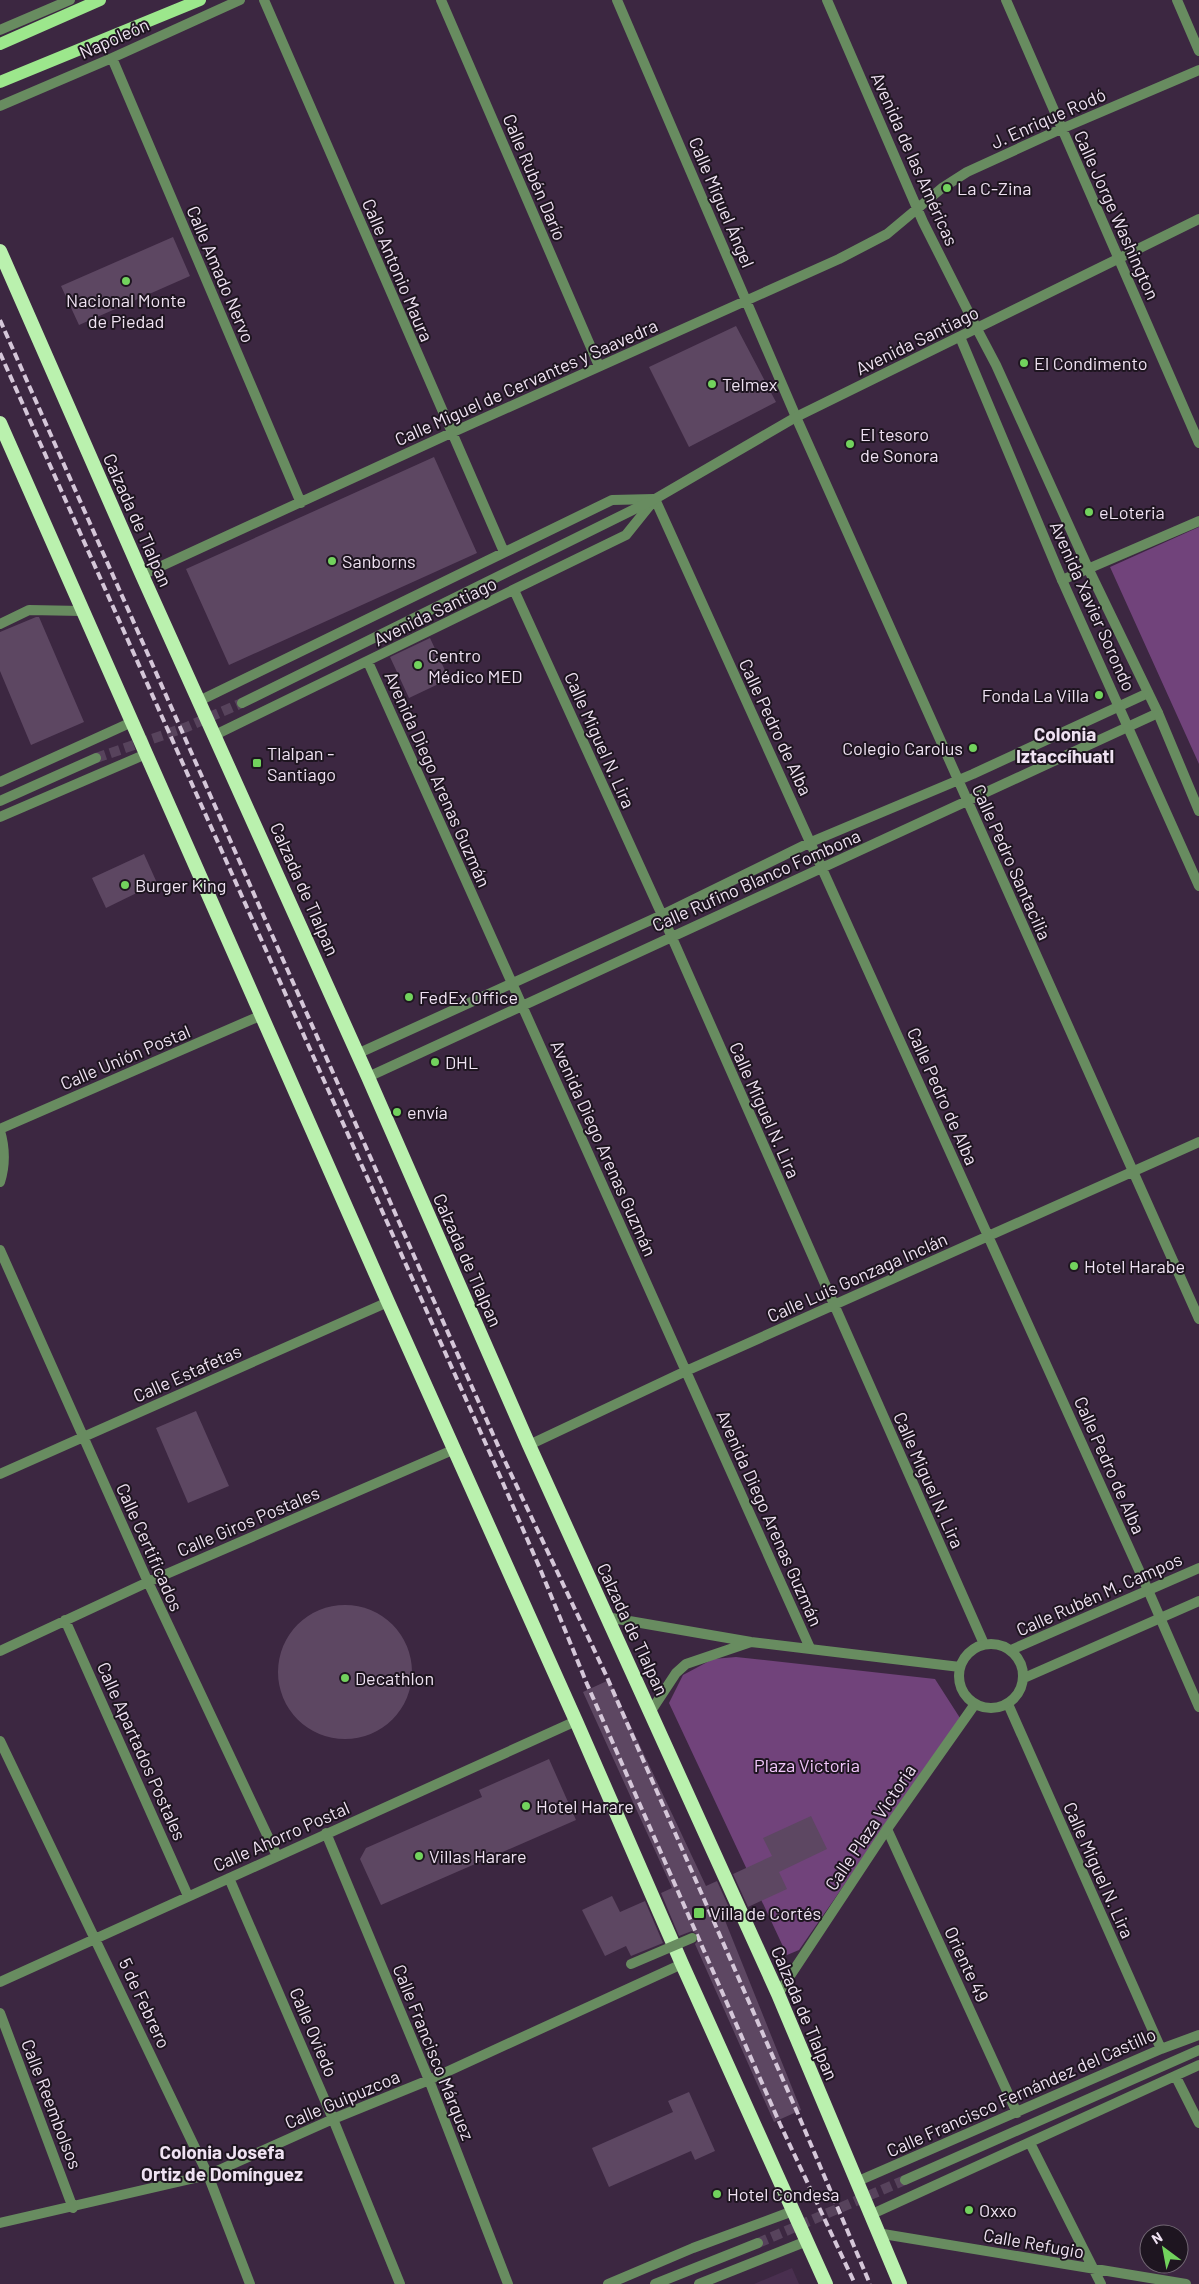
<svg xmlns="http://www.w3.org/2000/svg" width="1199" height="2284" font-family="Barlow,sans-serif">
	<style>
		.built { fill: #492f4f }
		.green { fill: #71437b }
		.building { fill: #5d4762 }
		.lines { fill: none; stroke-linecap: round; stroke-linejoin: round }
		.tertiary-tunnel { stroke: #57435c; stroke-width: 10; stroke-dasharray: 10 5; stroke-linecap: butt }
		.minor { stroke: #688c60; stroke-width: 10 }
		.tertiary { stroke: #688c60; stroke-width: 10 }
		.primary { stroke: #9ce78c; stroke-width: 12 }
		.trunk { stroke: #baf1ae; stroke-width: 14 }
		.rail { stroke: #d5c7d9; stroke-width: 4; stroke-dasharray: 8 4; stroke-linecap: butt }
		.pedestrian-bridge { stroke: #688c60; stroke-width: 10 }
		.poi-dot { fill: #72d25d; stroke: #1e1520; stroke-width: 2 }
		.labels { text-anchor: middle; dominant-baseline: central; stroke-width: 4; stroke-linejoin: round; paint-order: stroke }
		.street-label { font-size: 18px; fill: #efe2f2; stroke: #1e1520 }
		.poi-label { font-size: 18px; fill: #efe2f2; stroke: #1e1520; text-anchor: start }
		.park-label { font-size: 18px; fill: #f2c7fb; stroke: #1e1520 }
		.neighbourhood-label { font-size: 19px; font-weight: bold; fill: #efe2f2; stroke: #1e1520 }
	</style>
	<rect width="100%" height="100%" fill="#3c2741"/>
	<path class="built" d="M 792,2268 L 799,2284 L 754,2284 Z"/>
	<path class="green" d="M 1199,527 L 1199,764 L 1110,567 Z
		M 736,1657 L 935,1679 L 960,1718 L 799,1950 L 787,1955 L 669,1703 L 683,1675 L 713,1659 Z"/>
	<path class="building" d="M 173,237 L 190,276 L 79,325 L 61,286 Z
		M 736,326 L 776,402 L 689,447 L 649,367 Z
		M 434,457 L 477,553 L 229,665 L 186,569 Z
		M 36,617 L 39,617 L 84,722 L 31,745 L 0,671 L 0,632 Z
		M 430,638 L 449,679 L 409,698 L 390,657 Z
		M 144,854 L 157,883 L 106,908 L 92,878 Z
		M 196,1411 L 229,1486 L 188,1503 L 156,1428 Z
		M278 1672a67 67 0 1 1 134 0a67 67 0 1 1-134 0Z
		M 609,1680 L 706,1886 L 717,1881 L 732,1914 L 724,1918 L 801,2110 L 774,2122 L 695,1944 L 699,1939 L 698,1935 L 692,1931 L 679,1936 L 661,1893 L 672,1888 L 583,1692 Z
		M 549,1759 L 576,1820 L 381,1905 L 360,1859 L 366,1848 L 482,1797 L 479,1790 Z
		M 811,1816 L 827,1849 L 779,1872 L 787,1889 L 748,1907 L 733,1874 L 772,1856 L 763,1838 Z
		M 612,1896 L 620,1912 L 645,1901 L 663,1943 L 631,1956 L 626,1946 L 605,1956 L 582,1910 Z
		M 689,2092 L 715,2151 L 695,2160 L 691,2151 L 609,2187 L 592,2148 L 673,2112 L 668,2101 Z"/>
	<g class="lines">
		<path class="tertiary-tunnel" d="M 96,758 L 187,727 L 242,703
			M 758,2243 L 905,2180"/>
		<path class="minor" d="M 264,0 L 504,552
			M 441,0 L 599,366
			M 617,0 L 796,417 L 1199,1319
			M 827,0 L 923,222 L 977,329
			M 1006,0 L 1199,443
			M 1177,0 L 1199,51
			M 0,30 L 70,0
			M 112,58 L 301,503
			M 0,106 L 112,58 L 240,0
			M 655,499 L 1148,1590 L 1199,1707
			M 142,575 L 451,433 L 839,259 L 887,234 L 942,188 L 967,172 L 1061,129 L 1199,70
			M 1062,580 L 1199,521
			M 514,590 L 662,915 L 984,1644
			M 0,624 L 29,610 L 82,611
			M 368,662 L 810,1648
			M 199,701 L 612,500 L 654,499
			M 215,735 L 626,535 L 655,499
			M 0,782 L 132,722
			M 0,817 L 146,754
			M 357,1054 L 662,915 L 811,842 L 973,774 L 1148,693
			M 368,1077 L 1158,713
			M 0,1129 L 262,1015
			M 0,1131 C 5,1148 5,1166 0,1182
			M 0,1250 L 148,1582 L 277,1856
			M 529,1445 L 686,1371 L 1199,1142
			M 0,1474 L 388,1302
			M 65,1620 L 188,1896
			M 0,1651 L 148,1582 L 455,1449
			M 1008,1704 L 1161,2049
			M 0,1741 L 208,2175 L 250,2284
			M 887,1829 L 1017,2113
			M 326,1833 L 429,2080 L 508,2284
			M 229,1878 L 333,2119 L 400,2284
			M 0,1982 L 576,1721
			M 0,2013 L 73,2208
			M 1176,2077 L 1199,2123
			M 1030,2143 L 1101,2284
			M 856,2182 L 1161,2049 L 1199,2035
			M 870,2215 L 1199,2065
			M 0,2223 L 208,2175 L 333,2119 L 429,2080 L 682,1964
			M 877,2233 L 1186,2284
			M 608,2284 L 693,2248 L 793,2211
			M 699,2284 L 807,2241"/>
		<path class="tertiary" d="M 977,329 L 996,365 L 1088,568 L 1158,713 L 1199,811
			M 960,337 L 1062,580 L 1199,886
			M 242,703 L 655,499 L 796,417 L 1199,219
			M 0,801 L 96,758
			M 606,1617 L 751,1642 L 960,1667
			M959 1676a32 32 0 1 1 64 0a32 32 0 1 1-64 0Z
			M 1011,1650 L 1199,1568
			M 1024,1678 L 1199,1601
			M 651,1711 L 676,1673 L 686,1664 L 751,1642
			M 778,1994 L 887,1829 L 975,1704
			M 905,2180 L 1199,2050
			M 655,2284 L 758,2243"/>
		<path class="primary" d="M 0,44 L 100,0
			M 0,82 L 200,0"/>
		<path class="trunk" d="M 0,251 L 142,575 L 368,1077 L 529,1445 L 778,1994 L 900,2284
			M 0,423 L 388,1302 L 576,1721 L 682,1964 L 826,2284"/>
		<path class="rail" d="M 0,320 L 503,1457 L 606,1675 L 798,2114 L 870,2284
			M 0,353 L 493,1460 L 541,1571 L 587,1684 L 780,2124 L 855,2284"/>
		<path class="pedestrian-bridge" d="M 631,1964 L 692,1938"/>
	</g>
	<g class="poi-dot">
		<circle cx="947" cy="188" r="5"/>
		<circle cx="126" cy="281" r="5"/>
		<circle cx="1024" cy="363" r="5"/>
		<circle cx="712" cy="384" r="5"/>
		<circle cx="850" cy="444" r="5"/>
		<circle cx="1089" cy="512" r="5"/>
		<circle cx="332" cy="561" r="5"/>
		<circle cx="418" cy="665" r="5"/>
		<circle cx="1099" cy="695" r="5"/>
		<circle cx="973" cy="748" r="5"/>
		<rect x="252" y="758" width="10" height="10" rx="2.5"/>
		<circle cx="125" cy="885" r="5"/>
		<circle cx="409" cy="997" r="5"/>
		<circle cx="435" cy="1062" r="5"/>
		<circle cx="397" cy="1112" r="5"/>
		<circle cx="1074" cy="1266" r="5"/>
		<circle cx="345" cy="1678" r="5"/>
		<circle cx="526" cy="1806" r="5"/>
		<circle cx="419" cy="1856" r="5"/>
		<rect x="693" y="1907" width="12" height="12" rx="2.5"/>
		<circle cx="717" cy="2194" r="5"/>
		<circle cx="969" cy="2210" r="5"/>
	</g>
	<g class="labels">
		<g class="street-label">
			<text transform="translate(114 38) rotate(-24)">Napoleón</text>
			<text transform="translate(1048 118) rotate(-24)">J. Enrique Rodó</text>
			<text transform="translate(915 159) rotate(66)">Avenida de las Américas</text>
			<text transform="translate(535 177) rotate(67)">Calle Rubén Darío</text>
			<text transform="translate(722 202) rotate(67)">Calle Miguel Ángel</text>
			<text transform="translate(1117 215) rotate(66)">Calle Jorge Washington</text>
			<text transform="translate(398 270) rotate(67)">Calle Antonio Maura</text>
			<text transform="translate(221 274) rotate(67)">Calle Amado Nervo</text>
			<text transform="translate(917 340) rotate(-26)">Avenida Santiago</text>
			<text transform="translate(526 382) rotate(-24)">Calle Miguel de Cervantes y Saavedra</text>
			<text transform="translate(138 520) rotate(66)">Calzada de Tlalpan</text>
			<text transform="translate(1093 606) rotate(66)">Avenida Xavier Sorondo</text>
			<text transform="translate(435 611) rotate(-26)">Avenida Santiago</text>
			<text transform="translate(776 727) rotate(65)">Calle Pedro de Alba</text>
			<text transform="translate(600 740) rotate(66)">Calle Miguel N. Lira</text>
			<text transform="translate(438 779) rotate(66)">Avenida Diego Arenas Guzmán</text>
			<text transform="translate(1012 862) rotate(66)">Calle Pedro Santacilia</text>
			<text transform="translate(756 880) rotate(-24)">Calle Rufino Blanco Fombona</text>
			<text transform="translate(305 889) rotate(66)">Calzada de Tlalpan</text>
			<text transform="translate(125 1057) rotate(-23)">Calle Unión Postal</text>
			<text transform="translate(943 1096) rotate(66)">Calle Pedro de Alba</text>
			<text transform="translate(765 1110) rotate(66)">Calle Miguel N. Lira</text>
			<text transform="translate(604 1148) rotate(66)">Avenida Diego Arenas Guzmán</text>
			<text transform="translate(468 1260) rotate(66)">Calzada de Tlalpan</text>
			<text transform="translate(857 1277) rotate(-24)">Calle Luis Gonzaga Inclán</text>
			<text transform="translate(187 1373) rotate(-24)">Calle Estafetas</text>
			<text transform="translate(1110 1465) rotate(66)">Calle Pedro de Alba</text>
			<text transform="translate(929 1480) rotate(66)">Calle Miguel N. Lira</text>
			<text transform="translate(770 1518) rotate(66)">Avenida Diego Arenas Guzmán</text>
			<text transform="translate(248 1521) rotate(-23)">Calle Giros Postales</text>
			<text transform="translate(150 1547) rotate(66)">Calle Certificados</text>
			<text transform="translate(1099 1594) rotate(-24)">Calle Rubén M. Campos</text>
			<text transform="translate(633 1629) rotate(65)">Calzada de Tlalpan</text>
			<text transform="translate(142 1751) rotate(66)">Calle Apartados Postales</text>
			<text transform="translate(870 1827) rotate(-56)">Calle Plaza Victoria</text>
			<text transform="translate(281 1836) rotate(-24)">Calle Ahorro Postal</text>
			<text transform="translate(1099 1870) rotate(66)">Calle Miguel N. Lira</text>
			<text transform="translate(967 1964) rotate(65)">Oriente 49</text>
			<text transform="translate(145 2003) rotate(65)">5 de Febrero</text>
			<text transform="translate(805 2013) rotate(67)">Calzada de Tlalpan</text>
			<text transform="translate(314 2032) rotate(67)">Calle Oviedo</text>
			<text transform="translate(434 2052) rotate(68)">Calle Francisco Márquez</text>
			<text transform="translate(1021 2092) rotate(-24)">Calle Francisco Fernández del Castillo</text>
			<text transform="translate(342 2099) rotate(-23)">Calle Guipuzcoa</text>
			<text transform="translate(52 2104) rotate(69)">Calle Reembolsos</text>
			<text transform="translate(1034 2243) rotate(10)">Calle Refugio</text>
		</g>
		<g class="poi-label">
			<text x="957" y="188">La C-Zina</text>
			<text x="126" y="300" text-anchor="middle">Nacional Monte<tspan x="126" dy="21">de Piedad</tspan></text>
			<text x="1034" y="363">El Condimento</text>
			<text x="722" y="384">Telmex</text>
			<text x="860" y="434">El tesoro<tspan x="860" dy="21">de Sonora</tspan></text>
			<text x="1099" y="512">eLoteria</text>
			<text x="342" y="561">Sanborns</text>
			<text x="428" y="655">Centro<tspan x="428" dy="21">Médico MED</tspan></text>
			<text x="1089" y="695" text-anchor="end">Fonda La Villa</text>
			<text x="963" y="748" text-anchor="end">Colegio Carolus</text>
			<text x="267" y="753">Tlalpan -<tspan x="267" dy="21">Santiago</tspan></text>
			<text x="135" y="885">Burger King</text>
			<text x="419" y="997">FedEx Office</text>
			<text x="445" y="1062">DHL</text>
			<text x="407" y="1112">envía</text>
			<text x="1084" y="1266">Hotel Harabe</text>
			<text x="355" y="1678">Decathlon</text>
			<text x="536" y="1806">Hotel Harare</text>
			<text x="429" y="1856">Villas Harare</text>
			<text x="710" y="1913">Villa de Cortés</text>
			<text x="727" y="2194">Hotel Condesa</text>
			<text x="979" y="2210">Oxxo</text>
		</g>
		<g class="park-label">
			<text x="807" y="1765">Plaza Victoria</text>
		</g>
		<g class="neighbourhood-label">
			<text x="1065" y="733">Colonia<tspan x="1065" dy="22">Iztaccíhuatl</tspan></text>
			<text x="222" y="2151">Colonia Josefa<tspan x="222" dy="22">Ortiz de Domínguez</tspan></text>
		</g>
	</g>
	<g transform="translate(1164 2249) rotate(328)"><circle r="24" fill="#1e1520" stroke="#726774"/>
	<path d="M0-4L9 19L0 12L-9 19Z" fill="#72d25d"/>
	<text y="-8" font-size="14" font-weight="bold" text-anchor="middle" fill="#efe2f2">N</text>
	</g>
</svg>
